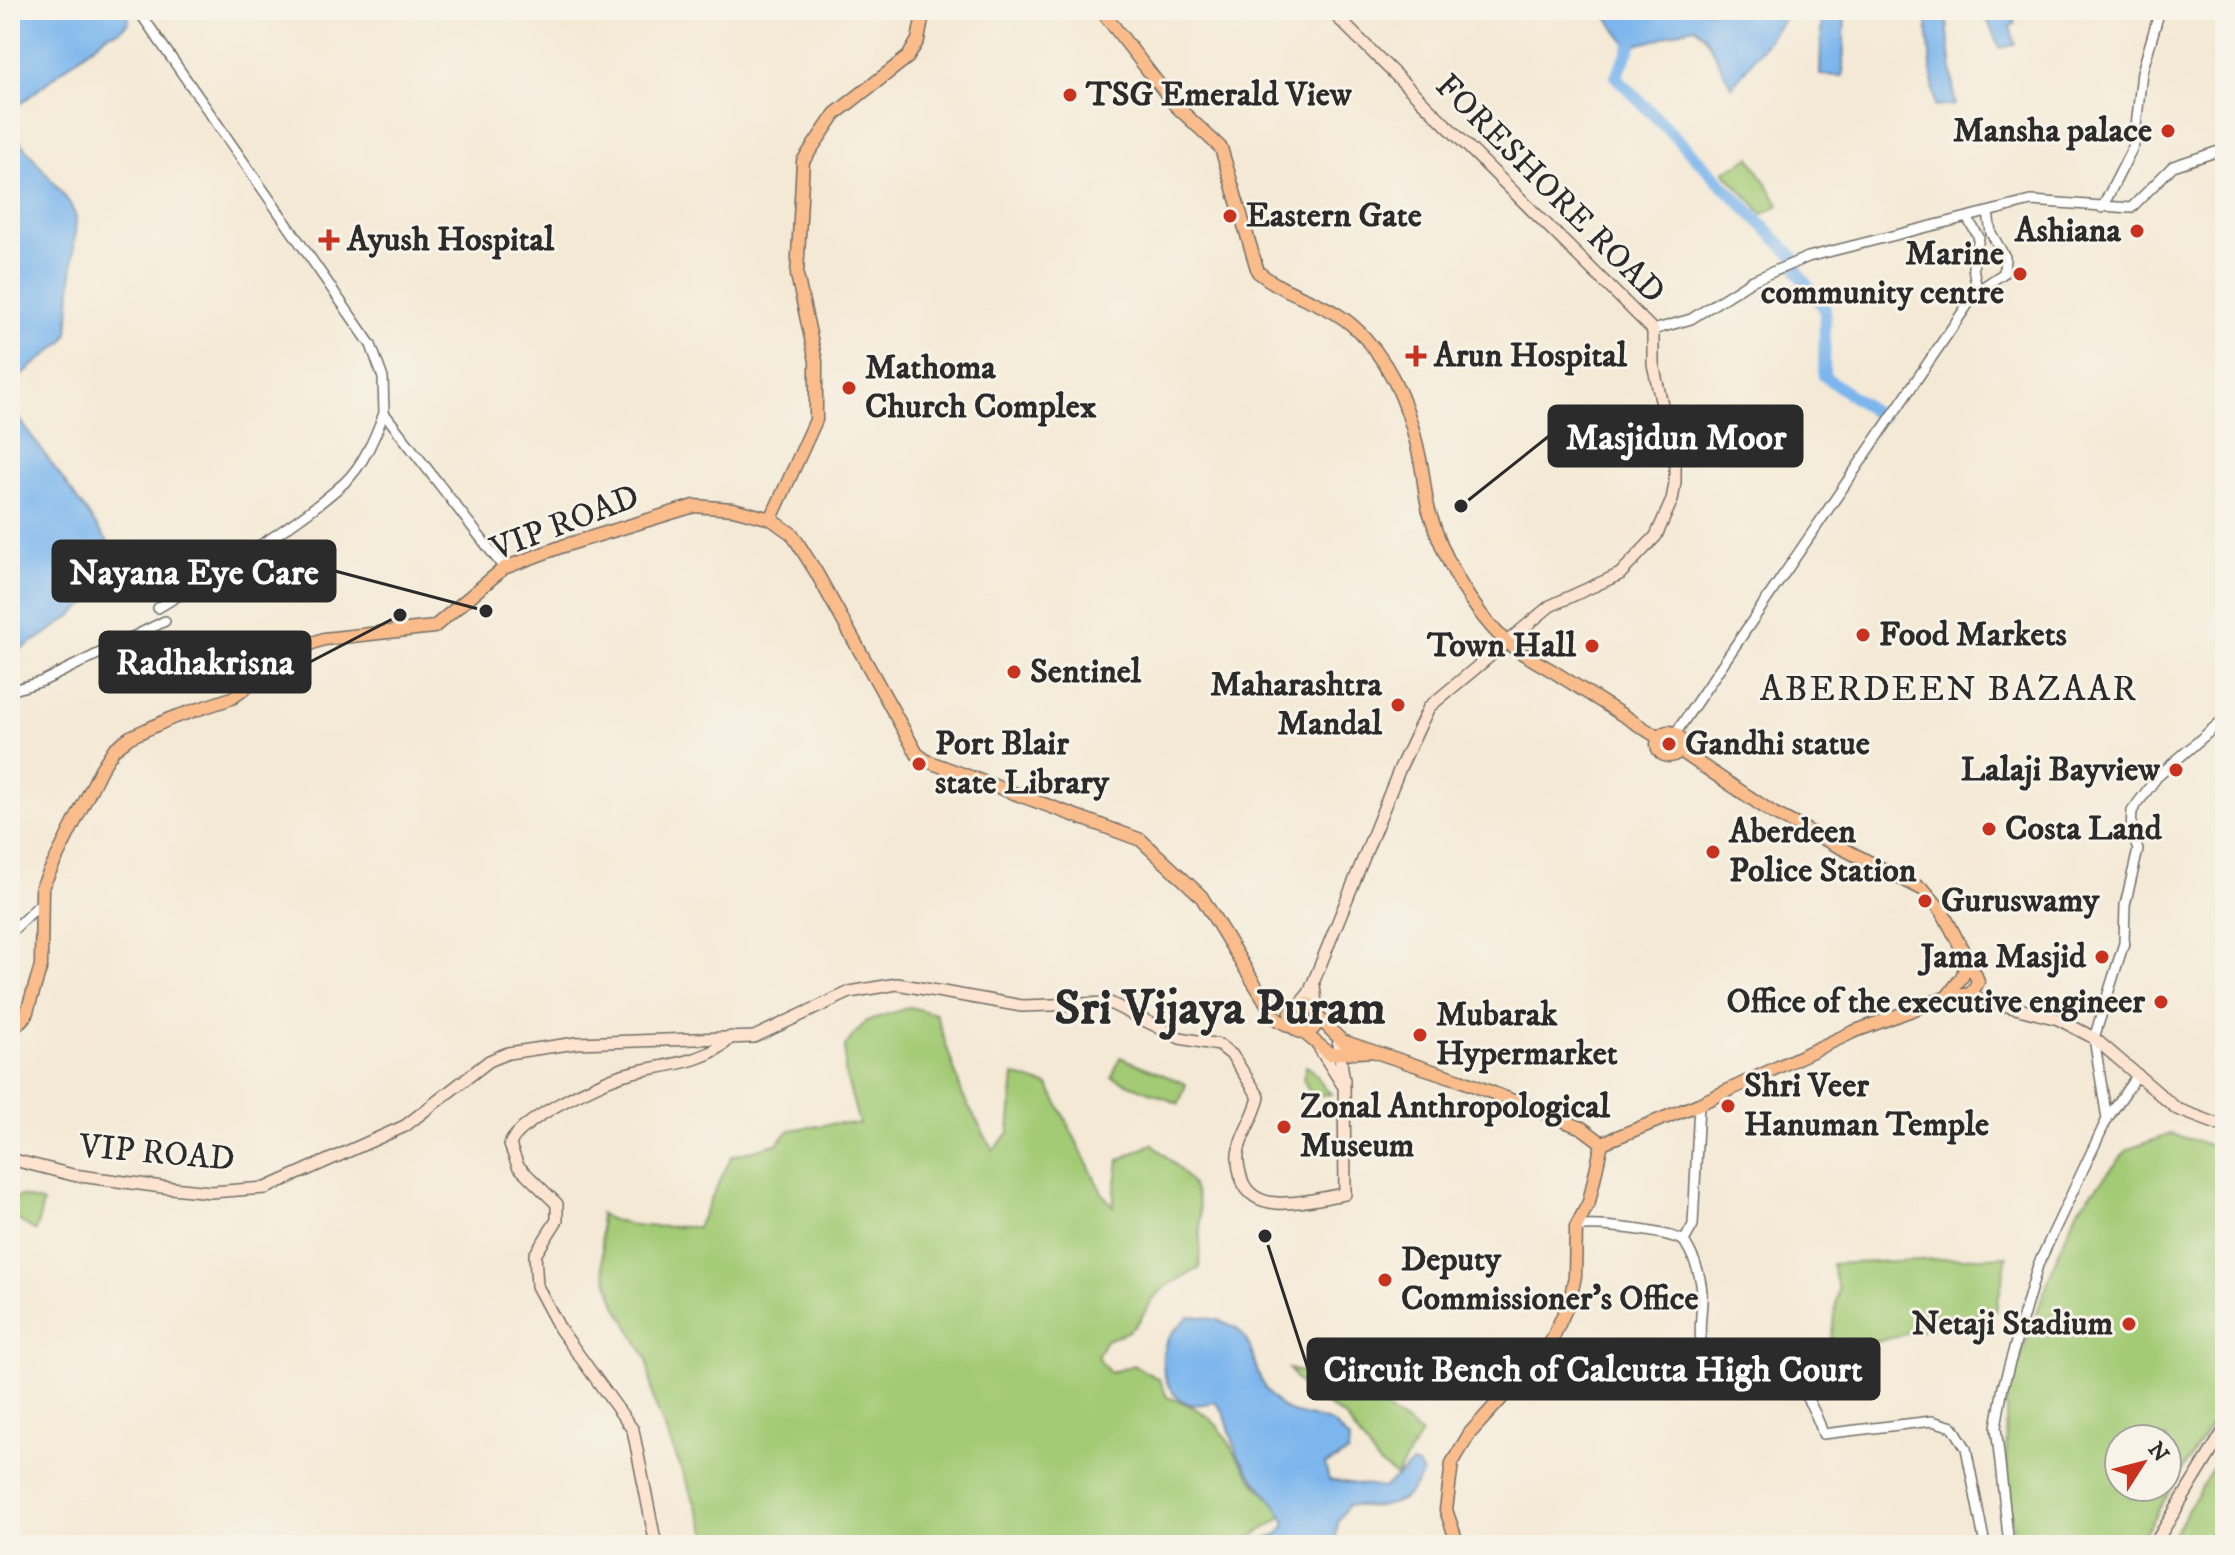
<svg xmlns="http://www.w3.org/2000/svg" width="2235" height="1555" font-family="'IM FELL DW Pica',serif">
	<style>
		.green { fill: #a3ca75; stroke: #677a50; stroke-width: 2; fill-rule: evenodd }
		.water { fill: #7cb6ed; stroke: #54708c; stroke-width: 2 }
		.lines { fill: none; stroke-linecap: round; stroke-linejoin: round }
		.river { stroke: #7cb6ed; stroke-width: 12 }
		.tertiary-casing { stroke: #716e66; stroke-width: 12 }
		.secondary-casing { stroke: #716e66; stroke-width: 14 }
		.primary-casing { stroke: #716e66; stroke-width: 15 }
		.trunk-casing { stroke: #716e66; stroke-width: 15 }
		.tertiary { stroke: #fff; stroke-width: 9 }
		.secondary { stroke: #fde4d1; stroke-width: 11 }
		.primary { stroke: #fabc8b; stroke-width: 12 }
		.trunk { stroke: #fabc8b; stroke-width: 12 }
		.poi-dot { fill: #c8321e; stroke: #f7f3e8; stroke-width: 3 }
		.labels { text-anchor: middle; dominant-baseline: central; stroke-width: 6; stroke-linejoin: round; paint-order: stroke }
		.poi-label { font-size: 34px; font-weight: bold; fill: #2b2b2b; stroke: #f7f3e8; text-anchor: start }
		.street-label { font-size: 34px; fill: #2b2b2b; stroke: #f7f3e8 }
		.neighbourhood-label { font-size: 36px; letter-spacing: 2px; fill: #2b2b2b; stroke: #f7f3e8 }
		.town-label { font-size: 50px; font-weight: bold; fill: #2b2b2b; stroke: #f7f3e8 }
		.leader { fill: none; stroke: #2b2b2b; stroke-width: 3 }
		.callout-dot { fill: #2b2b2b; stroke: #f7f3e8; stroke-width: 3 }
		.callout { fill: #2b2b2b; stroke: #2b2b2b; stroke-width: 3 }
		.callout-label { font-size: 36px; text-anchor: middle; font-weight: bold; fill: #fff }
	</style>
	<rect width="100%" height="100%" fill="#f7f3e8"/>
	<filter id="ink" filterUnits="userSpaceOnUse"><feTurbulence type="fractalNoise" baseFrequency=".0125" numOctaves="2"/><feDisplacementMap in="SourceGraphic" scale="16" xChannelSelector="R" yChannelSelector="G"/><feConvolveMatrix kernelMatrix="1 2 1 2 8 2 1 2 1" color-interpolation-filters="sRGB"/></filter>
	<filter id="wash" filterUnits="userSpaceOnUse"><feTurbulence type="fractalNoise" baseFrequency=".006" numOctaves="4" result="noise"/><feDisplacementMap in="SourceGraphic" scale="32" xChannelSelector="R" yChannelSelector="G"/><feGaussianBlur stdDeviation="1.8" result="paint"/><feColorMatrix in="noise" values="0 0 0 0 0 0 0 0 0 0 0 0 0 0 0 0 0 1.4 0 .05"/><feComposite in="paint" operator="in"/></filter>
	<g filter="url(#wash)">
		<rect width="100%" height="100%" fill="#f4e9d5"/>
		<path class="green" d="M 1750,157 L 1779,205 L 1763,214 L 1724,172 Z
			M 910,1007 L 936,1014 L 963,1096 L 993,1150 L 1009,1133 L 1014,1075 L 1049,1086 L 1101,1191 L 1113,1207 L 1119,1160 L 1152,1144 C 1210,1194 1199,1196 1200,1268 C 1188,1275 1171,1282 1161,1291 C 1135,1316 1149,1327 1106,1340 L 1097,1356 L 1110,1373 L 1133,1365 L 1159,1379 L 1167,1397 C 1231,1416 1221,1444 1259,1487 C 1267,1497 1278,1504 1286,1514 L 1240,1545 L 712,1545 L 654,1402 L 647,1359 L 615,1302 L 603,1266 L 600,1214 C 626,1230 666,1226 697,1227 L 732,1156 L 776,1144 L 790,1130 L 837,1123 L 859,1124 L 845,1072 L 845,1046 L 866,1021 Z
			M 1120,1057 L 1186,1084 L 1179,1104 L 1112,1077 Z
			M 1306,1066 C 1320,1071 1319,1089 1333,1094 L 1311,1096 L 1303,1079 Z
			M 2171,1134 L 2225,1149 L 2225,1401 L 2137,1545 L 2015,1545 L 2007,1487 L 2006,1398 L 2059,1251 L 2078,1209 L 2128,1149 ZM 2119,1439 L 2167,1439 L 2167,1487 L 2119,1487 Z
			M 21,1196 L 43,1203 L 36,1231 L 10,1215 L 10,1200 Z
			M 2007,1256 L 1996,1311 L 1829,1354 L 1838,1289 L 1832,1264 Z
			M 1289,1369 C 1339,1379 1381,1403 1421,1434 L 1396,1476 L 1379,1464 L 1345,1417 L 1306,1392 Z
			M 2225,1447 L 2225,1508 L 2203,1545 L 2167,1545 Z"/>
		<path class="water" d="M 10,10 L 128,10 L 129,22 L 119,31 L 108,34 L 10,112 Z
			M 1601,10 L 1791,10 L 1732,87 L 1705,36 L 1695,27 C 1671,31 1652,46 1627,44 Z
			M 1822,10 L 1845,10 L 1843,76 L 1820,75 Z
			M 1983,10 L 2010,10 L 2015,24 L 2010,26 L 2015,44 L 2000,49 Z
			M 1946,11 L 1955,105 L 1935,107 L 1926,13 Z
			M 10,136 L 20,141 L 69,202 L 76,217 L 68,333 L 63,342 L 10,384 Z
			M 10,406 L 118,556 L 121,567 C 99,601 45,636 10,655 Z
			M 1189,1316 C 1274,1320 1237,1367 1278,1404 C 1292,1417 1316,1415 1331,1423 C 1337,1426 1344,1435 1349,1440 L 1348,1453 L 1325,1465 L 1329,1480 L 1383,1488 L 1412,1464 L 1419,1466 L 1422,1475 C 1406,1508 1381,1509 1348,1505 L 1338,1521 L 1335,1545 L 1247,1545 L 1279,1534 L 1286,1524 C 1276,1497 1249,1479 1237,1452 C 1229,1434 1229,1415 1215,1402 C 1208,1403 1198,1406 1190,1404 C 1165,1397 1156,1361 1168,1339 C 1172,1331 1183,1323 1189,1316 Z"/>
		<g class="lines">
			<path class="river" d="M 1631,45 L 1616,77 L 1793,256 L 1798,273 L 1825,309 L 1824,376 L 1881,417"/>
		</g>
	</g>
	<g filter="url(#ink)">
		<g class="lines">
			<defs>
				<path id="tertiary" d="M 138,10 L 371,345 L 383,378 L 384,413 L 504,568
					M 2102,208 L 2134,145 L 2142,72 L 2160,10
					M 1967,218 L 1979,237 L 1973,267 L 1977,291
					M 1653,330 L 1691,319 L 1751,281 L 1808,257 L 2031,201 L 2131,208 L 2173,166 L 2225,149
					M 158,608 C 218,571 292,530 344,483 C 363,466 375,437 384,413
					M 10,691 L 43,681 L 165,621
					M 1675,734 L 1977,291 L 2004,273 L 2005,257 L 1991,233 L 1988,212
					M 10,933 L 39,905
					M 1699,1104 L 1693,1225 L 1684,1241 C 1694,1257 1701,1275 1702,1293 C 1703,1316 1694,1340 1709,1359 C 1728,1384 1750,1363 1773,1366 C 1796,1370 1817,1414 1823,1434 L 1932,1421 L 1953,1427 L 1966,1448 L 1985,1545
					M 2107,1119 L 2094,1038 L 2124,943 L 2125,905 L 2138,850 L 2131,831 L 2132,811 L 2157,777 L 2225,718
					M 1576,1227 C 1597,1223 1665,1231 1684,1241
					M 2009,1545 L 1996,1427 L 2003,1387 L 2038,1265 L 2107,1119 L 2138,1074"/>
				<path id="secondary" d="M 1314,985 L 1317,1013
					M 1964,995 L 2058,1019 L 2094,1038 L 2177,1109 L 2225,1127
					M 1299,1005 L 1309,993 L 1400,768 L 1429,707 L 1550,606 L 1620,574 L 1656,536 L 1672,500 L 1675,483 L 1675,464 L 1653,364 L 1653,330 L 1330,10
					M 1320,1049 L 1342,1084
					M 10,1159 L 73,1175 L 162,1187 L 211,1192 L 266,1188 L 405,1126 L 489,1061 L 508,1053 L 576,1043 L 754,1037 L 850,992 L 897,984 L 1022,1006 L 1110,1003 L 1180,1038 L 1219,1045 L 1232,1055 L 1259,1097 C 1255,1116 1243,1131 1239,1149 C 1236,1159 1239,1171 1242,1180 C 1256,1219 1315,1198 1345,1194 L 1344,1080 L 1338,1045
					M 656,1545 L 633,1430 L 560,1329 L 537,1286 L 535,1255 L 557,1220 L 557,1204 L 518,1166 L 510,1145 C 515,1122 599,1082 622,1075 C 655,1065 708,1065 731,1037
					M 2154,1545 L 2225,1429"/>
				<path id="primary" d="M 1101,10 L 1175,105 L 1221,148 L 1258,272 C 1294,301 1332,300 1365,338 C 1397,373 1412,418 1421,464 C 1424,479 1425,496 1429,511 C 1444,559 1469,606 1505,641 C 1518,652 1536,661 1551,670 C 1587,693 1623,715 1659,738
					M 771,519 L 792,534 L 816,572 L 917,754 L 927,761 L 1141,840 L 1201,896 L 1270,1009 L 1278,1020 L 1294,1028
					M1657 744a12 12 0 1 1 24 0a12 12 0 1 1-24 0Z
					M 1947,997 L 1962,977 L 1968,959
					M1290 1018a14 14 0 1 1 28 0a14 14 0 1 1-28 0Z
					M 1318,1017 L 1342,1041 L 1460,1080 L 1582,1128 L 1602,1143 L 1699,1104 L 1853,1032 L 1947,997 L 1971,994 L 1978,982 L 1976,976 L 1942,911 L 1924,890 L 1773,813 L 1679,750
					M 1303,1032 L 1330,1054 L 1372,1051
					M 1458,1545 L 1446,1510 L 1452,1463 L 1470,1433 L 1549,1346 L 1570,1300 L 1575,1276 L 1576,1227 L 1589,1202 L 1602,1143"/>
				<path id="trunk" d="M 10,1032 L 26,1015 L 41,966 L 42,887 L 101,769 L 114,749 L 130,737 L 172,718 L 232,698 L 301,647 L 324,639 L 434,627 L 504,568 L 563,546 L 694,506 L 733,509 L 771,519 L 816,420 L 816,361 L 797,275 L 803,161 L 835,114 L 908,57 L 918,40 L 924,10"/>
			</defs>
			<use href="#tertiary" class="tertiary-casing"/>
			<use href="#secondary" class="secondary-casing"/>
			<use href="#primary" class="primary-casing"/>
			<use href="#trunk" class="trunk-casing"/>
			<use href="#tertiary" class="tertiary"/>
			<use href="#secondary" class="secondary"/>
			<use href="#primary" class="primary"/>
			<use href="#trunk" class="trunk"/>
		</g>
	</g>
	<g class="poi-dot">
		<circle cx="1070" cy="95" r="8"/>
		<circle cx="2168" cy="131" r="8"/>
		<circle cx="1230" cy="216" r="8"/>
		<circle cx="2137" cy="231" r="8"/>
		<path d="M325 228h8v8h8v8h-8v8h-8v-8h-8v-8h8z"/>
		<circle cx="2020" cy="274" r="8"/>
		<path d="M1412 344h8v8h8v8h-8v8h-8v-8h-8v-8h8z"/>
		<circle cx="849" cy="388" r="8"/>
		<circle cx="1863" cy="635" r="8"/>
		<circle cx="1592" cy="646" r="8"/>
		<circle cx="1014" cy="672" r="8"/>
		<circle cx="1398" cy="705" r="8"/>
		<circle cx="1669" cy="744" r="8"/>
		<circle cx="919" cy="764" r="8"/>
		<circle cx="2176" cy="770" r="8"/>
		<circle cx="1989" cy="829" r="8"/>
		<circle cx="1713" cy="852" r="8"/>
		<circle cx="1925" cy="901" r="8"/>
		<circle cx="2102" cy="957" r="8"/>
		<circle cx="2161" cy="1002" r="8"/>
		<circle cx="1420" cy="1035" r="8"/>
		<circle cx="1728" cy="1106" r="8"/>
		<circle cx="1284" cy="1127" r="8"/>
		<circle cx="1385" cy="1280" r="8"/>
		<circle cx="2129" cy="1324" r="8"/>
	</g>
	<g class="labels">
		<g class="poi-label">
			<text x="1086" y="95">TSG Emerald View</text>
			<text x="2152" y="131" text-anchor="end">Mansha palace</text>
			<text x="1246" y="216">Eastern Gate</text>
			<text x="2121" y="231" text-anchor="end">Ashiana</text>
			<text x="347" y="240">Ayush Hospital</text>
			<text x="2004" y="254" text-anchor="end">Marine<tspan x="2004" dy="39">community centre</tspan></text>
			<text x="1434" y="356">Arun Hospital</text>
			<text x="865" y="368">Mathoma<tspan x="865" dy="39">Church Complex</tspan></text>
			<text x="1879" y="635">Food Markets</text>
			<text x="1576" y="646" text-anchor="end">Town Hall</text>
			<text x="1030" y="672">Sentinel</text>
			<text x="1382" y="685" text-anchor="end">Maharashtra<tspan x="1382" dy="39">Mandal</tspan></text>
			<text x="935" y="744">Port Blair<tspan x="935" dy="39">state Library</tspan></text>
			<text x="1685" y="744">Gandhi statue</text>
			<text x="2160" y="770" text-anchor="end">Lalaji Bayview</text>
			<text x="2005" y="829">Costa Land</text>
			<text x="1729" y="832">Aberdeen<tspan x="1729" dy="39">Police Station</tspan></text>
			<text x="1941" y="901">Guruswamy</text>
			<text x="2086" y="957" text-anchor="end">Jama Masjid</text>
			<text x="2145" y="1002" text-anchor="end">Office of the executive engineer</text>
			<text x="1436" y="1015">Mubarak<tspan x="1436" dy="39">Hypermarket</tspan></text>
			<text x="1744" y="1086">Shri Veer<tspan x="1744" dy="39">Hanuman Temple</tspan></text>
			<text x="1300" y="1107">Zonal Anthropological<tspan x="1300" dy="39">Museum</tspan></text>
			<text x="1401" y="1260">Deputy<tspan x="1401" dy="39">Commissioner's Office</tspan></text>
			<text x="2113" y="1324" text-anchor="end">Netaji Stadium</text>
		</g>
		<g class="street-label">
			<text transform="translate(1550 189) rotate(45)">FORESHORE ROAD</text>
			<text transform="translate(565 523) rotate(-21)">VIP ROAD</text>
			<text transform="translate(157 1153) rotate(5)">VIP ROAD</text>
		</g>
		<g class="neighbourhood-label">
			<text x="1949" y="689">ABERDEEN BAZAAR</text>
		</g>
		<g class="town-label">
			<text x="1220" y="1008">Sri Vijaya Puram</text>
		</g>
	</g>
	<path class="leader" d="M1461 506L1549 436M486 611L335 571M400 615L310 662M1265 1236L1308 1369"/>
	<g class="callout-dot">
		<circle cx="1461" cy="506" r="8"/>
		<circle cx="486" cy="611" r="8"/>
		<circle cx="400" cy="615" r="8"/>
		<circle cx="1265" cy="1236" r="8"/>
	</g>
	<g class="callout">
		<rect x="1549" y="406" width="253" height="60" rx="8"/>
		<rect x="53" y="541" width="282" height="60" rx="8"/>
		<rect x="100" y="632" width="210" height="60" rx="8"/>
		<rect x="1308" y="1339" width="571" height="60" rx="8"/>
	</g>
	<g class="callout-label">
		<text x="1676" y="449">Masjidun Moor</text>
		<text x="194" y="584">Nayana Eye Care</text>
		<text x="205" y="674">Radhakrisna</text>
		<text x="1593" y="1381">Circuit Bench of Calcutta High Court</text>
	</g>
	<rect width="2235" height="1555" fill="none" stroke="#f7f3e8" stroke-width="40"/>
	<g transform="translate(2143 1463) rotate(54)"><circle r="38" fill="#f7f3e8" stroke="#a5a39c" stroke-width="2"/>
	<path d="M0-6L14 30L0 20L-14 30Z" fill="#c8321e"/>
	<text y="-12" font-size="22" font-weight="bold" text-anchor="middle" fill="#2b2b2b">N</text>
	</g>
</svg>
